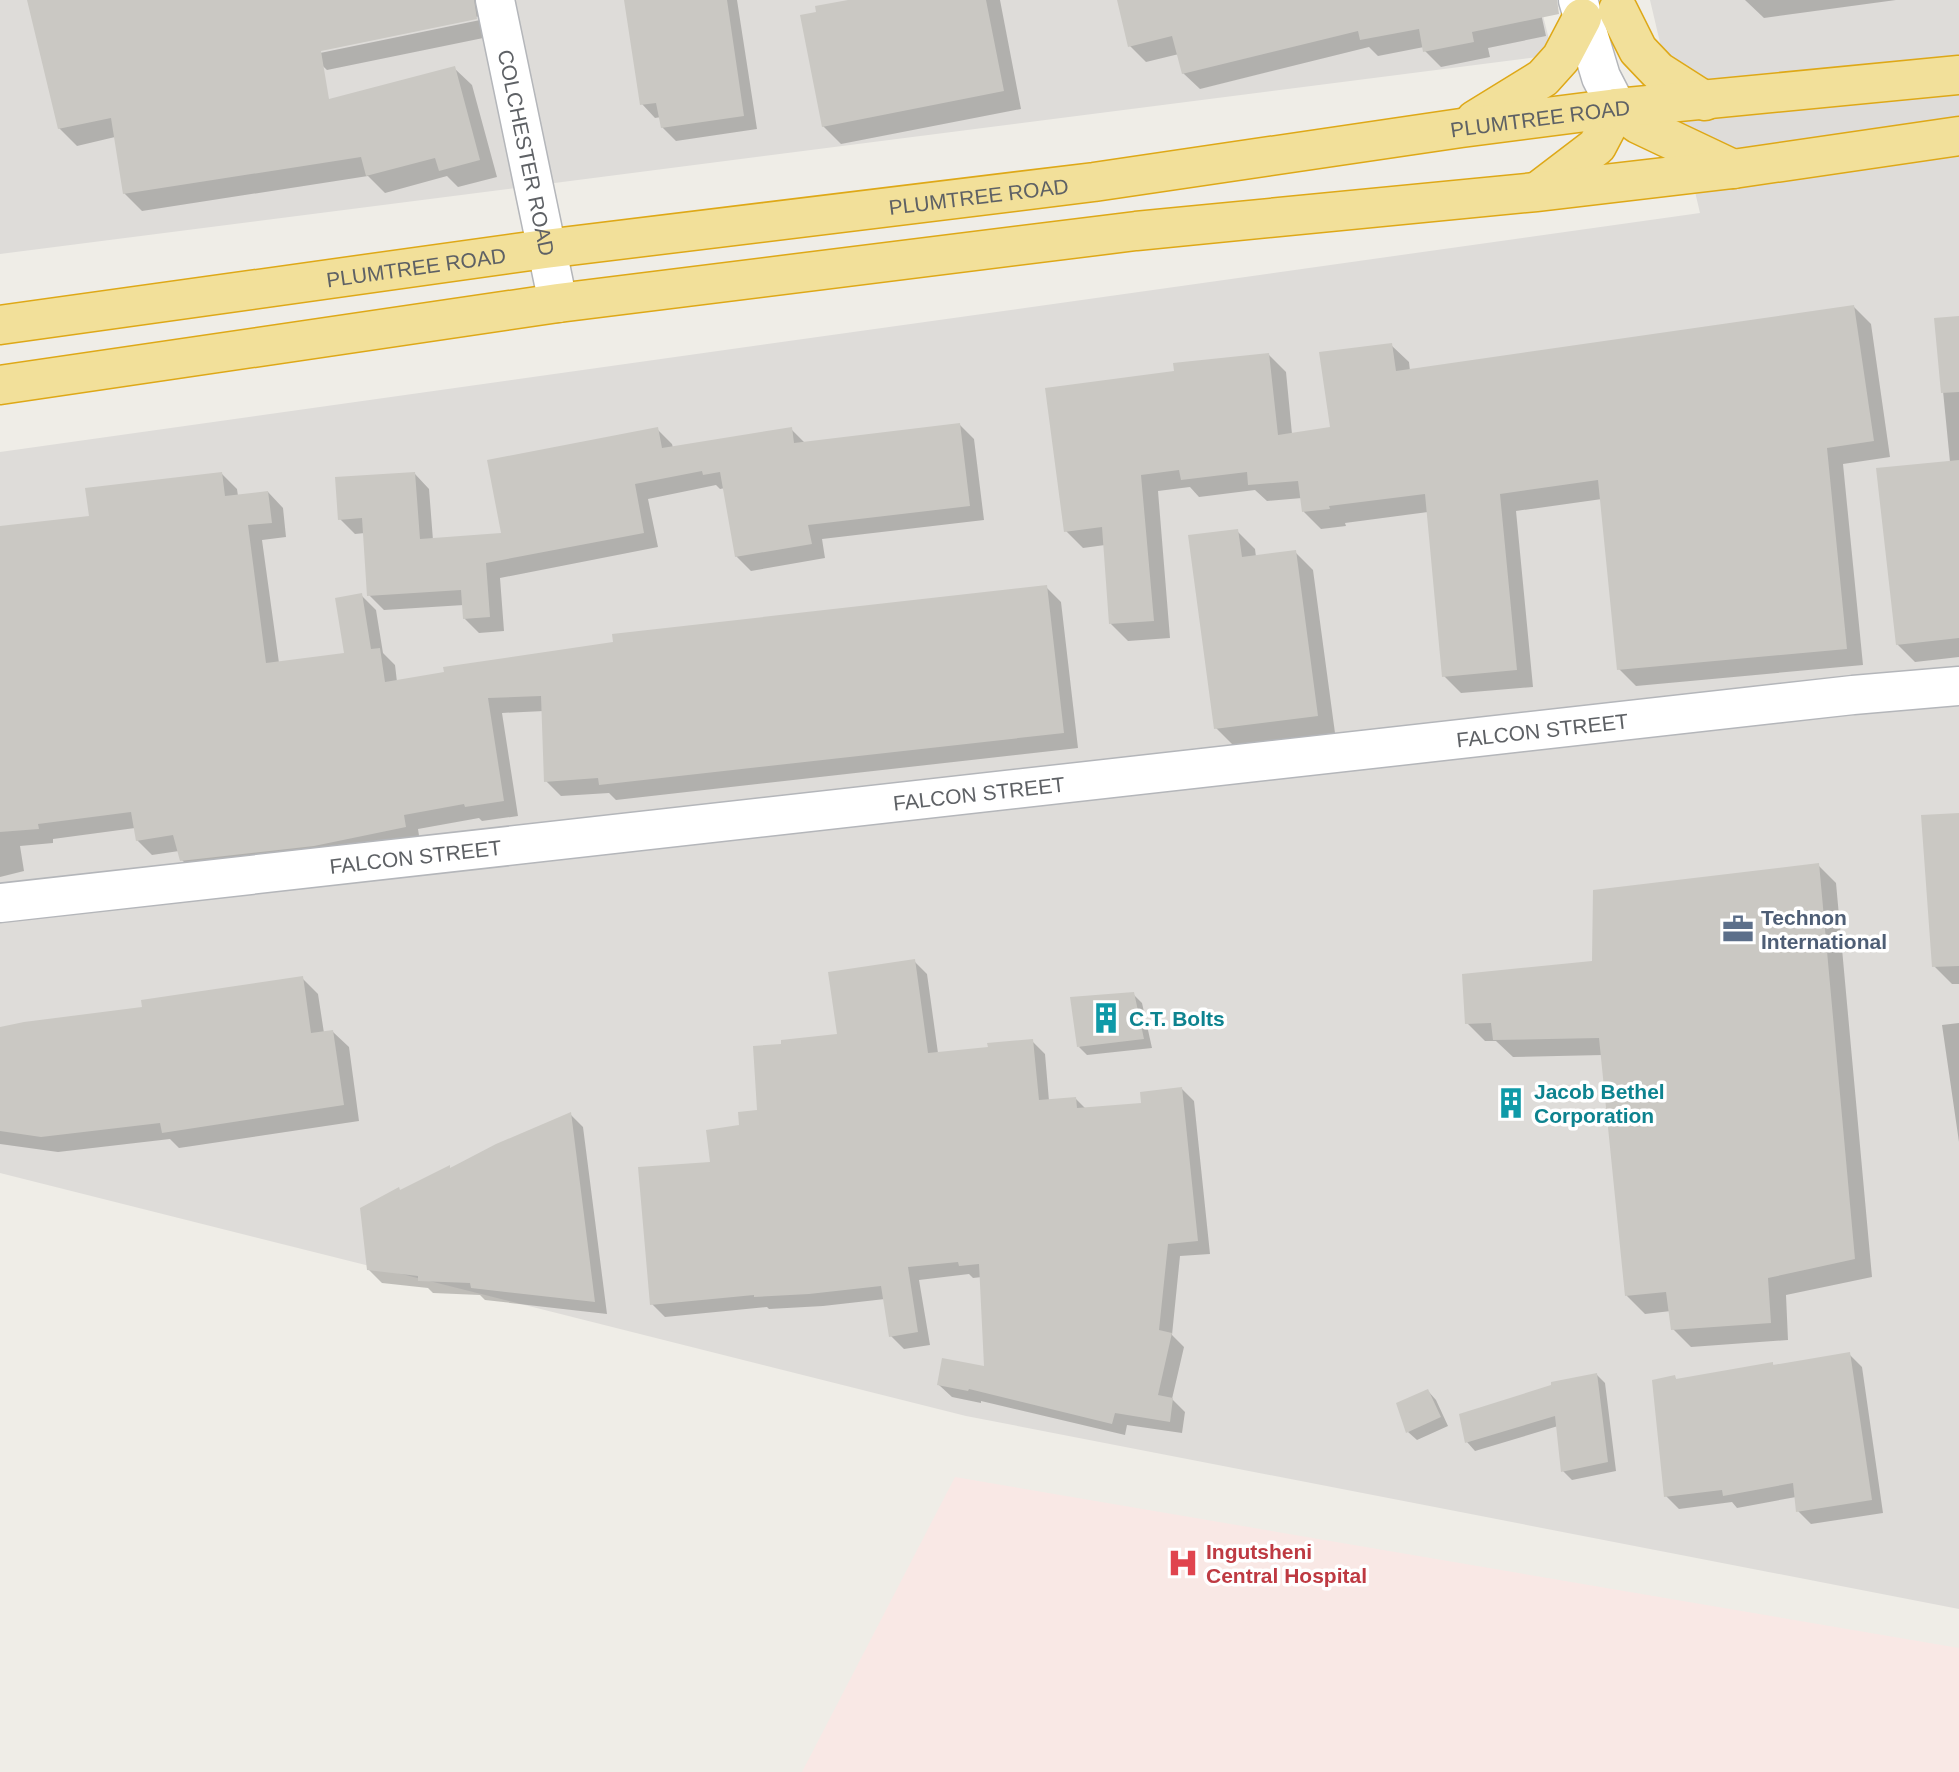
<svg xmlns="http://www.w3.org/2000/svg" width="1959" height="1772" font-family="Arial,sans-serif">
	<style>
		.industrial { fill: #dedcd9 }
		.medical { fill: #f9e8e5 }
		.shadow { fill: #0003; fill-rule: evenodd }
		.building { fill: #cac8c3 }
		.lines { fill: none; stroke-linecap: round; stroke-linejoin: round }
		.minor-casing { stroke: #b4b6ba; stroke-width: 41 }
		.highway-casing { stroke: #dea817; stroke-width: 41 }
		.minor { stroke: #fff; stroke-width: 38 }
		.highway { stroke: #f2e09a; stroke-width: 38 }
		.labels { text-anchor: middle; dominant-baseline: central; stroke-width: 7; stroke-linejoin: round; paint-order: stroke }
		.street-label { font-size: 21px; fill: #5e6165; stroke: #fff }
		.service-label { font-size: 21px; font-weight: bold; fill: #4e5e75; stroke: #fff; text-anchor: start }
		.culture-label { font-size: 21px; font-weight: bold; fill: #0d838f; stroke: #fff; text-anchor: start }
		.health-label { font-size: 21px; font-weight: bold; fill: #be3a42; stroke: #fff; text-anchor: start }
	</style>
	<rect width="100%" height="100%" fill="#efede7"/>
	<path class="industrial" d="M 0,0 L 1539,0 L 1553,55 L 0,254 Z
		M 1650,0 L 1959,0 L 1959,1609 L 966,1416 L 0,1173 L 0,452 L 1700,213 Z"/>
	<path class="medical" d="M 955,1477 L 1959,1648 L 1959,1772 L 802,1772 Z"/>
	<path class="shadow" d="M 29,0 L 263,0 L 292,111 L 454,68 L 472,85 L 497,177 L 458,187 L 447,176 L 385,193 L 368,176 L 142,211 L 124,193 L 115,137 L 77,146 L 59,128 Z
		M 298,0 L 489,0 L 493,36 L 327,70 L 309,53 ZM 485,15 L 485,19 L 320,53 L 320,49 Z
		M 626,0 L 737,0 L 757,129 L 676,141 L 662,127 L 661,117 L 655,118 L 642,104 Z
		M 857,0 L 1000,0 L 1021,109 L 841,144 L 823,126 L 818,14 Z
		M 1119,0 L 1538,0 L 1546,36 L 1488,48 L 1490,57 L 1441,67 L 1425,51 L 1424,47 L 1378,56 L 1369,47 L 1200,89 L 1183,73 L 1179,54 L 1146,62 L 1130,46 Z
		M 1745,0 L 1896,0 L 1764,18 Z
		M 1854,307 L 1871,324 L 1890,457 L 1843,464 L 1863,665 L 1636,686 L 1619,669 L 1602,499 L 1516,511 L 1533,687 L 1461,693 L 1444,676 L 1428,512 L 1345,523 L 1346,526 L 1321,529 L 1304,512 L 1302,498 L 1267,501 L 1255,490 L 1199,497 L 1190,487 L 1158,491 L 1170,638 L 1128,641 L 1111,624 L 1105,545 L 1083,548 L 1066,531 L 1176,373 L 1269,355 L 1286,372 L 1292,434 L 1332,429 L 1391,345 L 1409,362 L 1410,371 Z
		M 1959,318 L 1959,657 L 1915,662 L 1897,644 L 1950,462 L 1936,320 Z
		M 959,424 L 974,439 L 984,520 L 822,539 L 825,558 L 751,571 L 736,556 L 725,488 L 720,489 L 716,485 L 648,499 L 658,547 L 500,578 L 504,631 L 479,633 L 464,618 L 464,605 L 384,610 L 369,595 L 365,533 L 355,534 L 340,519 L 415,474 L 429,489 L 433,540 L 503,534 L 657,429 L 672,444 L 673,448 L 791,429 L 805,443 Z
		M 222,474 L 237,489 L 238,496 L 268,492 L 283,508 L 286,537 L 262,540 L 279,663 L 346,655 L 361,595 L 376,610 L 383,653 L 395,665 L 397,682 L 1046,587 L 1061,602 L 1078,748 L 616,800 L 609,793 L 561,796 L 546,781 L 544,711 L 502,713 L 518,816 L 482,821 L 479,818 L 418,829 L 420,842 L 197,875 L 182,860 L 179,851 L 152,855 L 137,840 L 135,828 L 53,839 L 53,843 L 20,846 L 24,871 L 0,877 L 0,528 L 91,517 Z
		M 1237,531 L 1255,549 L 1256,557 L 1295,552 L 1313,570 L 1335,733 L 1234,746 L 1216,728 Z
		M 1959,815 L 1959,984 L 1952,984 L 1934,966 Z
		M 1818,865 L 1836,883 L 1872,1277 L 1786,1295 L 1788,1340 L 1691,1347 L 1673,1329 L 1671,1311 L 1645,1314 L 1627,1296 L 1603,1055 L 1513,1057 L 1496,1041 L 1485,1041 L 1467,1023 L 1594,962 Z
		M 914,961 L 927,974 L 938,1053 L 990,1048 L 1032,1041 L 1045,1054 L 1049,1101 L 1076,1099 L 1086,1109 L 1143,1105 L 1181,1088 L 1194,1101 L 1210,1254 L 1180,1256 L 1172,1335 L 1184,1347 L 1172,1399 L 1185,1412 L 1182,1433 L 1127,1425 L 1125,1435 L 981,1401 L 981,1403 L 952,1397 L 939,1385 L 986,1368 L 982,1277 L 973,1278 L 969,1274 L 919,1280 L 930,1345 L 904,1349 L 891,1336 L 885,1299 L 823,1306 L 769,1309 L 767,1307 L 665,1317 L 652,1304 L 712,1163 L 741,1127 L 759,1112 L 783,1046 L 839,1036 Z
		M 302,978 L 318,994 L 324,1033 L 333,1032 L 349,1047 L 359,1121 L 179,1148 L 170,1139 L 58,1152 L 0,1144 L 0,1028 L 144,1009 Z
		M 1133,994 L 1142,1003 L 1152,1048 L 1087,1055 L 1079,1047 Z
		M 1959,1023 L 1959,1142 L 1942,1025 Z
		M 570,1114 L 583,1127 L 607,1314 L 485,1300 L 480,1295 L 433,1293 L 428,1288 L 382,1283 L 369,1270 L 401,1191 Z
		M 1849,1354 L 1862,1367 L 1883,1513 L 1811,1524 L 1798,1511 L 1796,1497 L 1737,1508 L 1732,1502 L 1679,1509 L 1666,1496 L 1674,1377 L 1678,1381 L 1772,1364 L 1775,1366 Z
		M 1597,1375 L 1605,1383 L 1616,1471 L 1572,1480 L 1563,1471 L 1558,1426 L 1475,1451 L 1467,1442 Z
		M 1428,1391 L 1436,1400 L 1448,1426 L 1417,1440 L 1408,1432 Z"/>
	<path class="building" d="M 27,0 L 474,0 L 477,19 L 321,51 L 329,99 L 455,66 L 480,160 L 439,171 L 435,158 L 366,176 L 361,157 L 123,194 L 111,118 L 58,129 Z
		M 624,0 L 727,0 L 744,116 L 661,128 L 656,103 L 640,105 Z
		M 848,0 L 986,0 L 1004,91 L 822,127 L 800,15 L 816,12 L 815,6 Z
		M 1117,0 L 1557,0 L 1559,14 L 1472,32 L 1474,42 L 1423,52 L 1419,29 L 1360,40 L 1358,31 L 1182,74 L 1172,36 L 1128,47 Z
		M 1854,305 L 1874,441 L 1827,448 L 1847,649 L 1617,670 L 1598,480 L 1500,494 L 1517,670 L 1442,677 L 1425,494 L 1329,506 L 1330,509 L 1302,512 L 1298,481 L 1248,485 L 1247,472 L 1181,480 L 1179,470 L 1141,475 L 1154,621 L 1109,624 L 1102,527 L 1064,532 L 1045,388 L 1174,371 L 1173,363 L 1269,353 L 1278,435 L 1330,427 L 1319,352 L 1392,343 L 1396,371 Z
		M 1959,316 L 1959,392 L 1941,393 L 1934,318 Z
		M 960,423 L 970,506 L 808,525 L 812,544 L 735,557 L 720,472 L 703,475 L 702,471 L 635,484 L 644,533 L 486,563 L 490,617 L 463,619 L 461,590 L 367,596 L 362,518 L 338,520 L 335,477 L 415,472 L 420,539 L 501,533 L 487,460 L 658,427 L 662,448 L 792,427 L 794,443 Z
		M 1959,460 L 1959,638 L 1896,645 L 1876,468 Z
		M 222,472 L 225,496 L 268,491 L 272,523 L 248,525 L 266,663 L 344,653 L 335,598 L 362,593 L 371,649 L 380,648 L 385,682 L 444,672 L 443,667 L 613,642 L 612,634 L 1047,585 L 1064,733 L 599,785 L 598,778 L 544,782 L 541,696 L 488,698 L 504,801 L 465,807 L 464,804 L 404,815 L 406,827 L 314,846 L 180,861 L 173,835 L 136,841 L 131,812 L 38,824 L 39,829 L 0,832 L 0,526 L 89,516 L 85,488 Z
		M 1238,529 L 1242,557 L 1296,550 L 1318,716 L 1214,729 L 1188,535 Z
		M 1959,813 L 1959,966 L 1932,967 L 1921,815 Z
		M 1819,863 L 1855,1259 L 1768,1278 L 1771,1323 L 1671,1330 L 1666,1292 L 1625,1296 L 1599,1038 L 1493,1040 L 1491,1023 L 1465,1024 L 1462,974 L 1592,961 L 1593,890 Z
		M 915,959 L 928,1053 L 988,1047 L 987,1043 L 1033,1039 L 1039,1100 L 1076,1097 L 1077,1108 L 1141,1103 L 1140,1092 L 1182,1087 L 1198,1241 L 1168,1244 L 1159,1330 L 1172,1333 L 1158,1395 L 1173,1398 L 1170,1422 L 1115,1413 L 1112,1424 L 969,1389 L 968,1391 L 937,1385 L 942,1358 L 984,1366 L 979,1264 L 959,1266 L 958,1262 L 908,1267 L 918,1332 L 889,1337 L 881,1286 L 809,1294 L 754,1297 L 754,1295 L 650,1305 L 638,1167 L 710,1162 L 706,1130 L 739,1125 L 738,1112 L 757,1110 L 753,1046 L 781,1044 L 781,1040 L 837,1034 L 828,972 Z
		M 303,976 L 311,1033 L 333,1030 L 344,1105 L 162,1133 L 160,1123 L 41,1137 L 0,1131 L 0,1027 L 24,1022 L 142,1007 L 141,1000 Z
		M 1134,992 L 1144,1039 L 1077,1047 L 1070,997 Z
		M 571,1112 L 595,1302 L 471,1288 L 470,1283 L 418,1281 L 418,1276 L 367,1270 L 360,1208 L 399,1187 L 400,1190 L 450,1165 L 450,1168 L 496,1144 Z
		M 1850,1352 L 1872,1500 L 1796,1512 L 1793,1483 L 1723,1496 L 1722,1490 L 1664,1497 L 1652,1380 L 1675,1375 L 1676,1379 L 1773,1362 L 1773,1365 Z
		M 1597,1373 L 1608,1462 L 1561,1472 L 1555,1416 L 1465,1443 L 1459,1414 L 1551,1385 L 1551,1382 Z
		M 1428,1389 L 1441,1417 L 1406,1433 L 1396,1403 Z"/>
	<g class="lines">
		<defs>
			<g id="minor">
				<path id="s1" d="M 495,0 L 558,303"/>
				<path d="M 1578,0 L 1601,77 L 1617,108"/>
				<path id="s2" d="M 0,903 L 1853,695 L 1959,686"/>
			</g>
			<g id="highway">
				<path d="M 1618,10 L 1638,50 L 1658,71 L 1705,101"/>
				<path d="M 1617,108 L 1638,124 L 1733,169"/>
				<path d="M 1475,120 L 1543,78 L 1561,58 L 1582,18"/>
				<path d="M 1538,191 L 1597,146 L 1617,108"/>
				<path id="s3" d="M 0,325 L 545,249 L 1094,182 L 1461,128 L 1617,108 L 1959,75"/>
				<path d="M 0,385 L 558,303 L 1136,231 L 1536,192 L 1733,169 L 1959,136"/>
			</g>
		</defs>
		<use href="#minor" class="minor-casing"/>
		<use href="#highway" class="highway-casing"/>
		<use href="#minor" class="minor"/>
		<use href="#highway" class="highway"/>
	</g>
	<defs>
		<symbol id="office-bare" viewBox="-9 -9 18 18"><path d="M-6-3h4V-5.5h4V-3h4V5H-6ZM-1-4.5V-3h2v-1.5ZM-6 0V1H6V0Z" fill="#5c6f8a" stroke="#fff" stroke-width="2.5" paint-order="stroke"/></symbol>
		<symbol id="building-bare" viewBox="-9 -9 18 18"><path d="M-4-6H4V6H1V3H-1V6H-4ZM-2.5-4.3h1.7v1.8h-1.7ZM.8-4.3h1.7v1.8H.8ZM-2.5-1h1.7V.8h-1.7ZM.8-1h1.7V.8H.8Z" fill="#0f9aa8" stroke="#fff" stroke-width="2.5" paint-order="stroke"/></symbol>
		<symbol id="hospital-bare" viewBox="-9 -9 18 18"><path d="M-5-5h3v3.5h4V-5h3V5h-3V1.5h-4V5h-3Z" fill="#e0444e" stroke="#fff" stroke-width="2.5" paint-order="stroke"/></symbol>
	</defs>
	<g fill-rule="evenodd">
		<use href="#office-bare" x="1716" y="907" width="44" height="44"/>
		<use href="#building-bare" x="1084" y="996" width="44" height="44"/>
		<use href="#building-bare" x="1489" y="1081" width="44" height="44"/>
		<use href="#hospital-bare" x="1161" y="1541" width="44" height="44"/>
	</g>
	<g class="labels">
		<g class="street-label">
			<text stroke="none"><textPath href="#s3" startOffset="1554">PLUMTREE ROAD</textPath></text>
			<text stroke="none"><textPath href="#s1" startOffset="156">COLCHESTER ROAD</textPath></text>
			<text stroke="none"><textPath href="#s3" startOffset="987">PLUMTREE ROAD</textPath></text>
			<text stroke="none"><textPath href="#s3" startOffset="420">PLUMTREE ROAD</textPath></text>
			<text stroke="none"><textPath href="#s2" startOffset="1552">FALCON STREET</textPath></text>
			<text stroke="none"><textPath href="#s2" startOffset="985">FALCON STREET</textPath></text>
			<text stroke="none"><textPath href="#s2" startOffset="418">FALCON STREET</textPath></text>
		</g>
		<g class="service-label">
			<text x="1761" y="917">Technon<tspan x="1761" dy="24">International</tspan></text>
		</g>
		<g class="culture-label">
			<text x="1129" y="1018">C.T. Bolts</text>
			<text x="1534" y="1091">Jacob Bethel<tspan x="1534" dy="24">Corporation</tspan></text>
		</g>
		<g class="health-label">
			<text x="1206" y="1551">Ingutsheni<tspan x="1206" dy="24">Central Hospital</tspan></text>
		</g>
	</g>
</svg>
